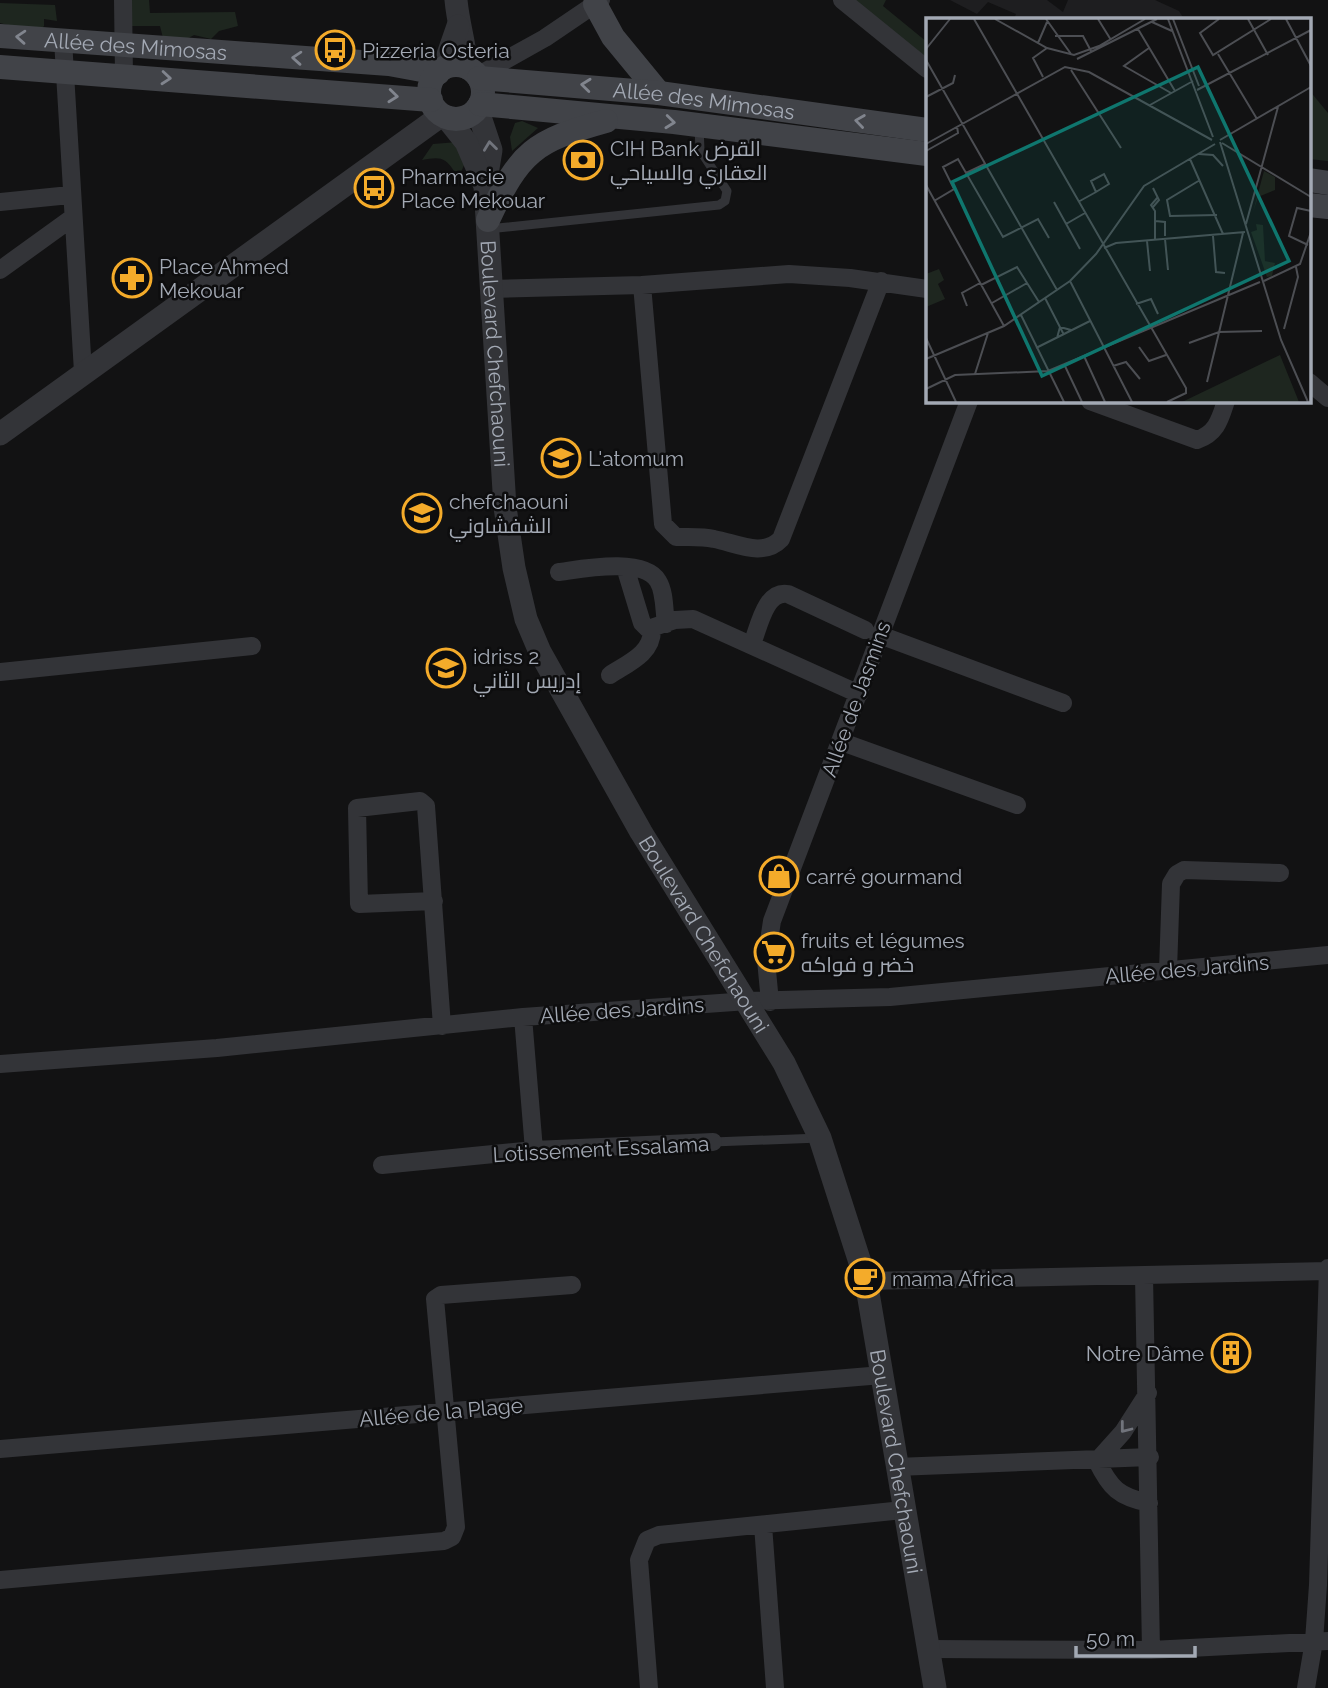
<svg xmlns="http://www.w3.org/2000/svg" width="1328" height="1688" font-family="Raleway,Cairo,sans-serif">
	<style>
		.built { fill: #1e1e20 }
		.green { fill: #1e261f }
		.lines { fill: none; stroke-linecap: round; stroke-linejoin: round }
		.service { stroke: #333438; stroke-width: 9 }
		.minor { stroke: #333438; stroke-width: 18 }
		.tertiary { stroke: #333438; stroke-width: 23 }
		.secondary { stroke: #414348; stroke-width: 24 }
		.oneway { stroke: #81858e }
		.oneway2 { stroke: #71747c }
		.labels { text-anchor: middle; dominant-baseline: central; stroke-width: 5; stroke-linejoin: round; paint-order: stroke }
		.street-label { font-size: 21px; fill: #a3a9b4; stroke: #0d0d0e }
		.poi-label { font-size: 21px; fill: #a3a9b4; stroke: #0d0d0e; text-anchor: start }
		.inset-road { fill: none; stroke: #4c4e53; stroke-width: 2 }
		.view { fill: #0f766e; fill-opacity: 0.15; stroke: #0f766e; stroke-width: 3.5 }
		.inset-edge { fill: none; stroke: #a3a9b4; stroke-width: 3.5 }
	</style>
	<rect width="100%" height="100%" fill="#121213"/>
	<path class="built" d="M 950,0 L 1047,0 L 1063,12 L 1068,0 L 1155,0 L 1179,11 L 1184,19 L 1014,19 L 1016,14 L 988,2 L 977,14 Z"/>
	<path class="green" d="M 130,0 L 149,0 L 150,13 L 235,12 L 238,26 L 219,31 L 211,39 L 194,35 L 185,40 L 163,38 L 160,26 L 131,26 Z
		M 853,0 L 886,0 L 883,6 L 927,42 L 927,69 Z
		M 0,3 L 55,5 L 57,21 L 44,19 L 44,26 L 37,33 L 0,23 Z
		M 1309,90 L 1328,113 L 1328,161 L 1309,159 Z
		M 522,121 L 538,128 L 512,151 L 510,137 L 515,123 Z
		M 458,142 L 465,163 L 461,172 L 454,171 C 445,156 438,157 422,160 L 433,144 Z"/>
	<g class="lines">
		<path class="service" d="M 488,229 L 719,205 L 725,201 L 727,191 L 700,150 L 699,127
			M 713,1142 L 820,1138"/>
		<path class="minor" d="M 123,0 L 124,75
			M 842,0 L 927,69
			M 63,40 L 83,372
			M 477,76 L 545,38 L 601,0
			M 0,202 L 70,195
			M 0,270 L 72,218
			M 642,285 L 663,524 L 676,537 C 688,537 702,536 714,539 C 736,543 763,558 781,539 L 881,281
			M 491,289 L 642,285 L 789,274 L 850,278 L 927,289
			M 1309,382 L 1328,398
			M 1090,401 L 1197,440 C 1217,433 1220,419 1226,401
			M 625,567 L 642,623 L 648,629 L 675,620 L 693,619 L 859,694
			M 559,572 C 582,569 644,557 658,581 C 665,592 664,611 666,624
			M 880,635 L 1063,703
			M 752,644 C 759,627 765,590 788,594 L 865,630
			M 0,672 L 252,646
			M 610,675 C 628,663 652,654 652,630
			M 842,742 L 1017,805
			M 434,901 L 359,904 L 357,808 L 420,801 L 426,806 L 442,1026
			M 1168,970 L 1171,884 L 1177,874 L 1184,870 L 1280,873
			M 770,1002 L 766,960 L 772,921 L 969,401
			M 523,1017 L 534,1150
			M 0,1064 L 217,1048 L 523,1017 L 748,1001 L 890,997 L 1328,955
			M 382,1165 L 534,1150 L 713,1142
			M 1144,1276 L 1151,1650
			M 866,1281 L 1328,1271
			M 1148,1393 L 1123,1432 L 1097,1461 C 1110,1488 1119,1497 1149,1503
			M 0,1449 L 882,1375
			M 896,1467 L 1150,1457
			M 763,1525 L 775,1688
			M 0,1580 L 444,1541 L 452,1537 L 456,1527 L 435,1299 L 441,1295 L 572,1285
			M 929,1649 L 1151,1650 L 1328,1641
			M 649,1688 L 639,1560 L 647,1540 L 659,1535 L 903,1510
			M 1306,1688 L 1314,1641 L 1318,1585 L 1328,1268"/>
		<g class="tertiary">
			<path d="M 456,0 C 458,23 465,44 467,68"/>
			<path d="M 443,69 L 458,26"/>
			<path d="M 477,108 L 491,150 L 485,186"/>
			<path id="s1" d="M 446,117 L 466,142 L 485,186 L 505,507 L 514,568 L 526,619 L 540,652 L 641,832 L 784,1063 L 820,1138 L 866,1281 L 935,1688"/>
			<path d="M 0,434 L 442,115"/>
		</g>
		<g class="secondary">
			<path d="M 595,4 L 613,37 L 659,93"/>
			<path id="s2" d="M 0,36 L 389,64 L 438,73"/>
			<circle cx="456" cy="92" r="27"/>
			<path d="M 0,67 L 431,100"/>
			<path id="s3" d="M 479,78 L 659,93 L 927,130"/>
			<path d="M 480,104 L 674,122 L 927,154"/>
			<path d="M 1309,180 L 1328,183"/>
			<path d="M 1309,205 L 1328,207"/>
			<path d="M 488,220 C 520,151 534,141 606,121"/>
		</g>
	</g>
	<defs><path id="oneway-chevron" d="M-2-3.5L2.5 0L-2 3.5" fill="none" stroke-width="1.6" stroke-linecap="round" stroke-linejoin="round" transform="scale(1.75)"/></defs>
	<g class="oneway">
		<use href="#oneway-chevron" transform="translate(21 37) rotate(-176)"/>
		<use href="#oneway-chevron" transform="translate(297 58) rotate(-176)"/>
		<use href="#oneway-chevron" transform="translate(166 78) rotate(5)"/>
		<use href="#oneway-chevron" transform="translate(586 85) rotate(-174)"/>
		<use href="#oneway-chevron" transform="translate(393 96) rotate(6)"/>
		<use href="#oneway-chevron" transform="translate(860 121) rotate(-172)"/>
		<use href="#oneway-chevron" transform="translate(670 122) rotate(6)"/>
	</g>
	<g class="oneway2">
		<use href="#oneway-chevron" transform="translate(490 146) rotate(-97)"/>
		<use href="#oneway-chevron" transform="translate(1125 1428) rotate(128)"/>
	</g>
	<defs>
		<symbol id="bus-ring" viewBox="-11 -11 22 22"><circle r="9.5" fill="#0d0d0e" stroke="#f4ab2a" stroke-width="1.5"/><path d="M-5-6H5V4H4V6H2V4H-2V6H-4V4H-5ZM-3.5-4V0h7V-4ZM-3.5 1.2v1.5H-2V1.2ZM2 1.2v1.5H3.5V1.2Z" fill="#f4ab2a"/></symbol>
		<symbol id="bank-ring" viewBox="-11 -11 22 22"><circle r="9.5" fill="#0d0d0e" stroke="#f4ab2a" stroke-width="1.5"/><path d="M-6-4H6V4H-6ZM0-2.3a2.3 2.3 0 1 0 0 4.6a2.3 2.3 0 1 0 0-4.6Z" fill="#f4ab2a"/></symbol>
		<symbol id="pharmacy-ring" viewBox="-11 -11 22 22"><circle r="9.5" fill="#0d0d0e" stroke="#f4ab2a" stroke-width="1.5"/><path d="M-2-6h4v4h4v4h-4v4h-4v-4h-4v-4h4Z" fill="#f4ab2a"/></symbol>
		<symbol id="school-ring" viewBox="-11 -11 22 22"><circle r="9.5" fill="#0d0d0e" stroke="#f4ab2a" stroke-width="1.5"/><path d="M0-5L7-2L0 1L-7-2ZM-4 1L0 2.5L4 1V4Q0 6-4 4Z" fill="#f4ab2a"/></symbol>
		<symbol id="shop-ring" viewBox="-11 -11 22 22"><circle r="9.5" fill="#0d0d0e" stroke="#f4ab2a" stroke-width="1.5"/><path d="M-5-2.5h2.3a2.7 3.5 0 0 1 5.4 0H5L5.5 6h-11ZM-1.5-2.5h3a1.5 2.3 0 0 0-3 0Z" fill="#f4ab2a"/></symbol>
		<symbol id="supermarket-ring" viewBox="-11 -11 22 22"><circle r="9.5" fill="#0d0d0e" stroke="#f4ab2a" stroke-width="1.5"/><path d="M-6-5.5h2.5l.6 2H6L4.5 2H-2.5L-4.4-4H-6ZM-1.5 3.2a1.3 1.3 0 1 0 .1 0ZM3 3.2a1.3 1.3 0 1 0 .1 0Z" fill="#f4ab2a"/></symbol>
		<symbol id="cafe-ring" viewBox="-11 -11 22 22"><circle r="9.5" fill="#0d0d0e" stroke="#f4ab2a" stroke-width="1.5"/><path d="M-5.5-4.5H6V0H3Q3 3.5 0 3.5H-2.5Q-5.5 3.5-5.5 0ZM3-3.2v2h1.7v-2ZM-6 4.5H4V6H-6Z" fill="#f4ab2a"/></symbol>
		<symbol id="building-ring" viewBox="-11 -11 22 22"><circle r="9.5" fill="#0d0d0e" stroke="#f4ab2a" stroke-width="1.5"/><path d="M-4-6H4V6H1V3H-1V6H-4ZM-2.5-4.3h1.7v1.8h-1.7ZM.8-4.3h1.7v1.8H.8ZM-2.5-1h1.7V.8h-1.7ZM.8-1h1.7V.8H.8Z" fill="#f4ab2a"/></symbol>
	</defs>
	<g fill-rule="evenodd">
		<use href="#bus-ring" x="313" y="28" width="44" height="44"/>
		<use href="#bank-ring" x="561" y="138" width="44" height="44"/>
		<use href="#bus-ring" x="352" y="166" width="44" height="44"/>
		<use href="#pharmacy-ring" x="110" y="256" width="44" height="44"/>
		<use href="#school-ring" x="539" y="436" width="44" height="44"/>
		<use href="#school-ring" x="400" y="491" width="44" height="44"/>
		<use href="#school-ring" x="424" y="646" width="44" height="44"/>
		<use href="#shop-ring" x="757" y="854" width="44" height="44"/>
		<use href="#supermarket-ring" x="752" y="930" width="44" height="44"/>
		<use href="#cafe-ring" x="843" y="1256" width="44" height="44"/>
		<use href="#building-ring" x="1209" y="1331" width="44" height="44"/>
	</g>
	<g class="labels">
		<g class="street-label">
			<text stroke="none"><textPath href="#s2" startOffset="136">Allée des Mimosas</textPath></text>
			<text stroke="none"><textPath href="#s3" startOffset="226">Allée des Mimosas</textPath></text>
			<text stroke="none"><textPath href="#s1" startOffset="248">Boulevard Chefchaouni</textPath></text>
			<text transform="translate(856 699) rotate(-70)">Allée de Jasmins</text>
			<text stroke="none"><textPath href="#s1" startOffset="878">Boulevard Chefchaouni</textPath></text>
			<text transform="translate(1187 969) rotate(-5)">Allée des Jardins</text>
			<text transform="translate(622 1010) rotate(-4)">Allée des Jardins</text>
			<text transform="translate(601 1149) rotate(-3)">Lotissement Essalama</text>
			<text transform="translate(441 1412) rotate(-5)">Allée de la Plage</text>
			<text stroke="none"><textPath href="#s1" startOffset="1446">Boulevard Chefchaouni</textPath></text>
		</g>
		<g class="poi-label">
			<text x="362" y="50">Pizzeria Osteria</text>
			<text x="610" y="148">CIH Bank القرض<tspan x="610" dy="24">العقاري والسياحي</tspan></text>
			<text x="401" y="176">Pharmacie<tspan x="401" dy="24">Place Mekouar</tspan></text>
			<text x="159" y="266">Place Ahmed<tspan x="159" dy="24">Mekouar</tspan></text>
			<text x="588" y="458">L'atomum</text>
			<text x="449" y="501">chefchaouni<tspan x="449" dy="24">الشفشاوني</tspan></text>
			<text x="473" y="656">idriss 2<tspan x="473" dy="24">إدريس الثاني</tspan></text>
			<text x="806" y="876">carré gourmand</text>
			<text x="801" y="940">fruits et légumes<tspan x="801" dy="24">خضر و فواكه</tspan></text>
			<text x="892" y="1278">mama Africa</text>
			<text x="1204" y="1353" text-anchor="end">Notre Dâme</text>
		</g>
	</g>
	<g transform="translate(926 18)">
		<rect width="385" height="385" fill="#121213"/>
		<path d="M 338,153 L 349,159 L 349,172 L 332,179 L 327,194 ZM 330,206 L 337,207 L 339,243 L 349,245 L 346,258 L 341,259 L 325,214 L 331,212 ZM 13,251 L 18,262 L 12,266 L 19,281 L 0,289 L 0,256 ZM 354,337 L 373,384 L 256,384 Z" fill="#1e261f"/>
		<path class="inset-road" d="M 48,1 L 260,370 L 260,375 L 241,384M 69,1 L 121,30 L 148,37 L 173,28 L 219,1M 120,1 L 145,36M 172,1 L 185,22M 242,1 L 287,119M 247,1 L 273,68M 293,1 L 274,15 L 287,37 L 345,1M 322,1 L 342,37M 360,1 L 385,48M 226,4 L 246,13M 212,11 L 249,73M 129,18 L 157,18 L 165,33M 112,25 L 121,4M 223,30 L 198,48 L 245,75M 0,31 L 24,1M 292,36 L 331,101M 151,41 L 231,1M 0,42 L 131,272M 145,52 L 195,130M 117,59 L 107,40 L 121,30M 271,72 L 385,12M 0,79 L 27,65 L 29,57M 224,87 L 267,63M 294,122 L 385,69M 294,124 L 355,322 L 382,384M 296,125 L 385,179M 0,126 L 139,49 L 163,54 L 286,122M 0,133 L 32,115 L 31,108M 273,136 L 287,137 L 297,148M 264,141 L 297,216M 40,155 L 59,146M 274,162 L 241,182 L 244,198 L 291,197M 0,167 L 78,308M 227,170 L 233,182 L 227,189M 8,183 L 28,171 L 17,149 L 32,141 L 77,219 L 112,201 L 123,220M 128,184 L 154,231M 152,184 L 170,174 L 183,166 L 178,156 L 165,163 L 170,174M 229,203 L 239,204 L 239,218M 140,206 L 159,195M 320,206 L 352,89M 287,218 L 290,254 L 299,255M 239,221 L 242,252M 229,222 L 229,193 L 225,187 L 232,179M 221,223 L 224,253M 382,227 L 363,218 L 371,190 L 385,193M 178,230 L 190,225 L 319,214M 144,263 L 206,384M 338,263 L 374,246 L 385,214M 55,267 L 91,249 L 113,284M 119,280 L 138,317M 66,285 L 101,265M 210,286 L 225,281 L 232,296M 41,288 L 36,275 L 54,265M 95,297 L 138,384M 358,311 L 372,259 L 370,249M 0,320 L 30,384M 131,320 L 134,309 L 145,312M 263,325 L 293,314 L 336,313M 213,329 L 223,343 L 240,337M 110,330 L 164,303M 158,338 L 179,384M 0,341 L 78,308 L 144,263 L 170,236 L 218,168 L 289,126M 138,346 L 156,384M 187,348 L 200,344 L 214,361M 49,356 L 62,315M 281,364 L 317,215M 0,371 L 29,357 L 122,353 L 334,264"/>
		<path class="view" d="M 272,49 L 363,243 L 116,358 L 26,164 Z"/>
		<rect width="385" height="385" class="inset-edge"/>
	</g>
	<path d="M1076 1646v10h119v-10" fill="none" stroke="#a3a9b4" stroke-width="3.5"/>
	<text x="1086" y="1646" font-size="21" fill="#a3a9b4" stroke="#0d0d0e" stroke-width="5" paint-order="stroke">50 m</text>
</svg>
